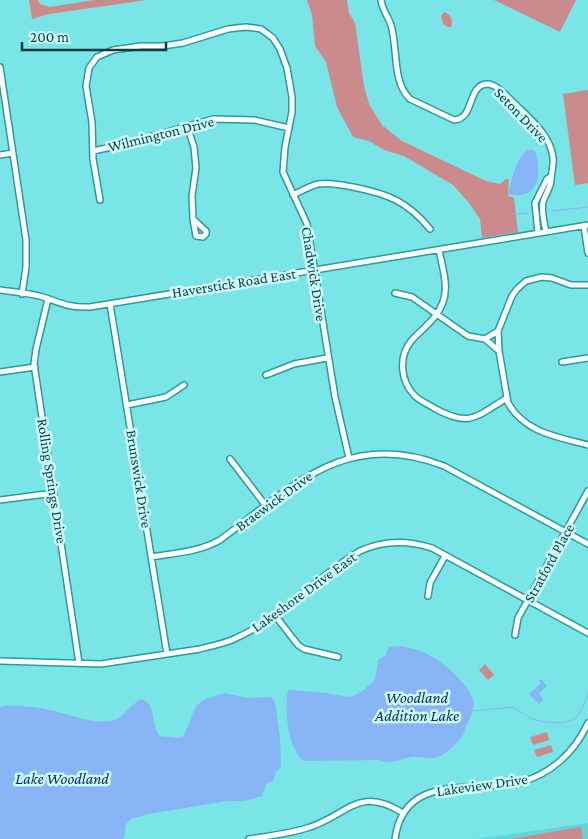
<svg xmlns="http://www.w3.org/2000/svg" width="588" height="839" font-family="'Crimson Pro',serif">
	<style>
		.built { fill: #61d6d9 }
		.green { fill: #cb8b8d }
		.water { fill: #88b5f5 }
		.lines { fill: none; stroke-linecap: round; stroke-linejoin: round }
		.stream { stroke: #88b5f5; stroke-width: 1 }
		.minor-casing { stroke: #279d9f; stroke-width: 8 }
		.minor { stroke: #fff; stroke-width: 5 }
		.labels { text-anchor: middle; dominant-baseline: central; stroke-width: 5; stroke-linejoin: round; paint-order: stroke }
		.street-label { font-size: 15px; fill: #0f3e40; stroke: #ccfcfd }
		.water-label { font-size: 16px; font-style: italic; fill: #062b5b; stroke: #ccfcfd }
	</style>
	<rect width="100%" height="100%" fill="#7ae5e7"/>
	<path class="built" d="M 588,823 L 588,839 L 476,839 Z"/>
	<path class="green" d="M 29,0 L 38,0 L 40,4 L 50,7 L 94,0 L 147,0 L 49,14 L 32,19 Z
		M 307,0 L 347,0 L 349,13 L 355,23 L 364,86 L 369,104 L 382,125 L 402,141 L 486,181 L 500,184 L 506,179 L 509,180 L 508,196 L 514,198 L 518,232 L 482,238 L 480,219 L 469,203 L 453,185 L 404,156 L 384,150 L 369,141 L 353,137 L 337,107 L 326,62 L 315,46 L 312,15 Z
		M 494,0 L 576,0 L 560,32 Z
		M 444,12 C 451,14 454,21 451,27 L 447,27 L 443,24 L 441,16 Z
		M 588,90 L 588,183 L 575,185 L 563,94 Z
		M 485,664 L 494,675 L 488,680 L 479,670 Z
		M 547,732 L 549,740 L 533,745 L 530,737 Z
		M 551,745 L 553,752 L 537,757 L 534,750 Z
		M 581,827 L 583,839 L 510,839 Z"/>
	<path class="water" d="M 530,149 L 535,151 C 543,174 538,201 508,194 C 512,181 516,154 530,149 Z
		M 400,646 C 410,648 421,650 429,655 C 443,662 467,683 472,697 C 476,706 471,715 468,723 C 465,728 465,732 462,737 C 456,744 445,756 435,758 C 428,759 420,756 412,757 C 400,758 391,766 380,760 L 305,761 C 288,753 284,708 288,691 L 293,690 L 325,693 L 350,697 L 361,692 L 375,680 L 378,660 L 386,655 L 387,650 L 390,647 Z
		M 541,679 L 547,686 L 539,693 L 543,700 L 539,704 L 529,694 L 541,683 L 539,681 Z
		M 225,693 L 248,698 L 271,697 L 275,702 L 280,737 L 281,767 L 276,772 L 273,781 L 266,784 L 262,796 L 244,801 L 228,801 L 149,814 L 131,819 L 126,824 L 124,839 L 0,839 L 0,707 C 14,704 39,707 54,711 C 73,715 90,724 111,721 C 123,719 130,704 142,699 C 157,705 150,725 160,736 L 179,738 L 184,736 C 198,705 189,703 225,693 Z"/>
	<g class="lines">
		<path class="stream" d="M 552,211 L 588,207
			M 513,214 L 529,213
			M 473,711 L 513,707 L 532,719 L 545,722 L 562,723 L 575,719 L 583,707 L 588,694"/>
		<defs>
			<path id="minor" d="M 381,0 C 382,9 388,17 391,25 C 398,49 392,82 410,99 L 454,120 C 475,119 467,85 487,84 C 497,84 507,97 514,103 C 529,118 551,135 553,158 C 554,166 551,173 551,180 C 551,187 545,195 543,202 C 541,211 544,222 546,232
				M 0,67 L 26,240 L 26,267 L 22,294
				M 187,126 L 194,147 L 196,168 L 192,196 L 193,219
				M 93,151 L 125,144 L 213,119 L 254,120 L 289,128
				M 0,155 L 13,153
				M 293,195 C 301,191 310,186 318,184 C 330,182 342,185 353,187 C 388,194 407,201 430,229
				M 100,200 L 93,159 L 92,122 L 86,86 L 89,68 L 97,57 L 113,50 L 141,46 L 163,46 L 183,43 L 228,29 L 246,27 L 261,29 L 273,38 L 280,49 L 287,68 L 292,97 L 292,112 L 285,147 L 283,172 L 307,224 L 335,397 L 349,458
				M 193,219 L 206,231 L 206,234 L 203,237 L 196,236 Z
				M 584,226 L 588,253
				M 538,233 L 535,203 L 547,179 L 550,177
				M 439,250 C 442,266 449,286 443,302 C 437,319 423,328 412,340 C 398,356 400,381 415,396 C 420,401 428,404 434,408 C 470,428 475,417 507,398
				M 588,285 L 571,285 L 552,278 L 542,277 L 526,281 L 517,289 L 512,296 L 498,331 L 499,351 L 508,403 C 525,433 558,437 588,445
				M 0,290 C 14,292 30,293 43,297 C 62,303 69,308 90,307 L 588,225
				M 395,293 L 412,297 L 468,336 L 485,339 L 498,331
				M 48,299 L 36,349 L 34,364 L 79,663
				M 110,304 L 167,654
				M 485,339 L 499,351
				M 562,362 L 588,358
				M 0,372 L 35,367
				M 266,375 L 294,364 L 327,358
				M 127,405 L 166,397 L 184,385
				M 230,459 L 266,506
				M 0,500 L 54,493
				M 151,557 C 175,553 199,552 220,540 C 293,486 347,428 444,466 L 588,544
				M 428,596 L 430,583 L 445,556
				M 274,614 L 298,645 L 304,649 L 338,657
				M 515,635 L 518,618 L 588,491
				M 0,661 L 101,664 L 200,649 C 211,646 223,644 234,639 C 281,619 316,577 360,551 C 384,540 407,540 432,548 L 588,633
				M 249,839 C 268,836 288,834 307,828 C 346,817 358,784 403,813
				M 395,839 C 404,771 474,794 521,782 C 551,774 575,752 588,723"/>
		</defs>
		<use href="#minor" class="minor-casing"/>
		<use href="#minor" class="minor"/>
	</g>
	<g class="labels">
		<g class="street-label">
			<text transform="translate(521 115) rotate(46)">Seton Drive</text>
			<text transform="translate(161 134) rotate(-14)">Wilmington Drive</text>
			<text transform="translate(314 274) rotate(81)">Chadwick Drive</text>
			<text transform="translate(234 283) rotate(-9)">Haverstick Road East</text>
			<text transform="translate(139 479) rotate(81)">Brunswick Drive</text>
			<text transform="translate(52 481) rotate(81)">Rolling Springs Drive</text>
			<text transform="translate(274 501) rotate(-36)">Braewick Drive</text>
			<text transform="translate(549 563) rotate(-61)">Stratford Place</text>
			<text transform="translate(304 592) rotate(-36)">Lakeshore Drive East</text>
			<text transform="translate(482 785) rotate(-8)">Lakeview Drive</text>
		</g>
		<g class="water-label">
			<text x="417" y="697">Woodland<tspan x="417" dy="18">Addition Lake</tspan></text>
			<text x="62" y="778">Lake Woodland</text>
		</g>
	</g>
	<path d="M22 42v8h144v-8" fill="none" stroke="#0f3e40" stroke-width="2.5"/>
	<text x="30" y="42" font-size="15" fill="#0f3e40" stroke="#ccfcfd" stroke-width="4" paint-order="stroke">200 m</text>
</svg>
